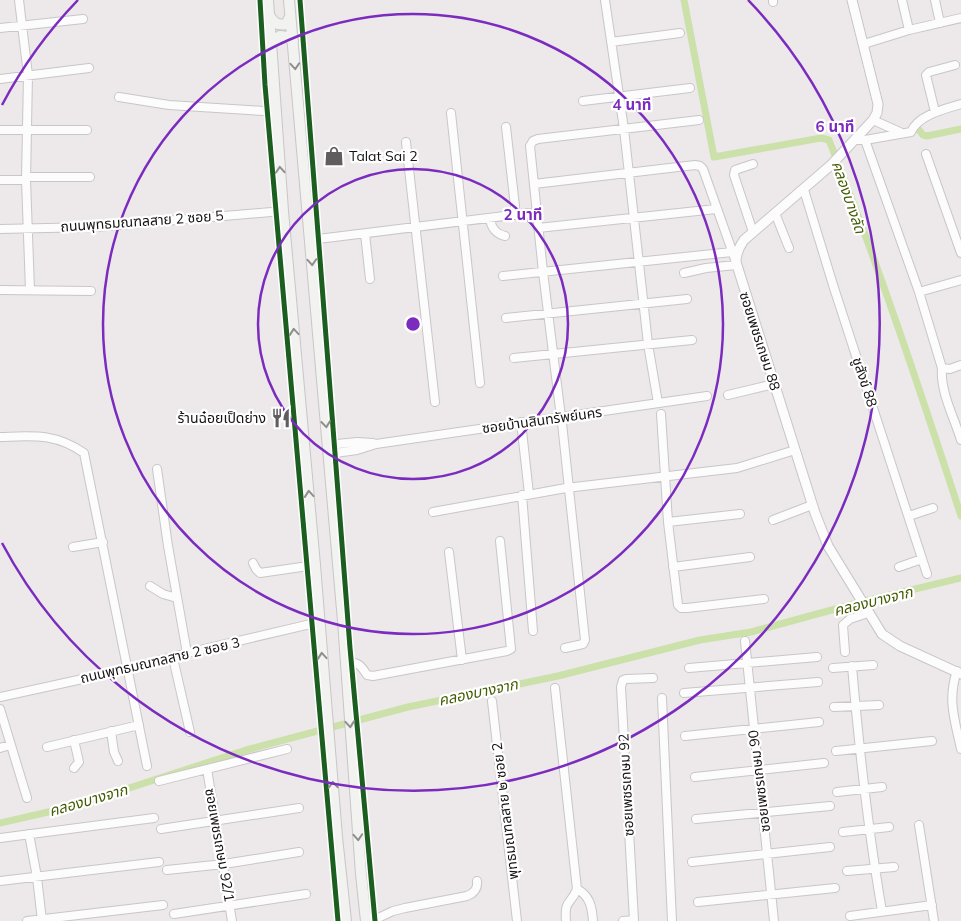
<svg xmlns="http://www.w3.org/2000/svg" width="961" height="921" font-family="Mulish,'Noto Sans Thai',sans-serif">
	<style>
		.lines { fill: none; stroke-linecap: round; stroke-linejoin: round }
		.canal { stroke: #cce0aa; stroke-width: 7 }
		.minor-casing { stroke: #c9c6c7; stroke-width: 10 }
		.tertiary-casing { stroke: #c9c6c7; stroke-width: 11 }
		.secondary-casing { stroke: #c9c6c7; stroke-width: 12 }
		.minor { stroke: #fcfcfc; stroke-width: 8 }
		.tertiary { stroke: #fcfcfc; stroke-width: 9 }
		.secondary { stroke: #f2f2f0; stroke-width: 10 }
		.cycleway-casing { stroke: #fff; stroke-width: 8 }
		.cycleway { stroke: #1b5e20; stroke-width: 5 }
		.oneway { stroke: #8f8d8d }
		.ring { fill: none; stroke: #7b2cbf; stroke-width: 2.5 }
		.labels { text-anchor: middle; dominant-baseline: central; stroke-width: 4.5; stroke-linejoin: round; paint-order: stroke }
		.poi-label { font-size: 14px; fill: #151213; stroke: #fff; text-anchor: start }
		.street-label { font-size: 14px; fill: #151213; stroke: #fff }
		.water-label { font-size: 15px; font-style: italic; fill: #445c04; stroke: #fff }
		.centre { fill: #7b2cbf; stroke: #fff; stroke-width: 2.5 }
		.ring-label { font-size: 15px; text-anchor: middle; font-weight: bold; fill: #7b2cbf; stroke: #fff; stroke-width: 4.5; stroke-linejoin: round; paint-order: stroke }
	</style>
	<rect width="100%" height="100%" fill="#ede9eb"/>
	<g class="lines">
		<path class="canal" d="M 684,0 L 714,157 L 821,138 L 829,140 C 878,264 920,390 961,516
			M 919,130 L 923,135 L 927,136 L 961,129
			M 0,823 L 74,806 L 246,750 L 408,707 L 558,676 L 700,640 L 751,632 L 861,602 L 961,578"/>
		<defs>
			<path id="minor" d="M 19,0 L 28,75 L 26,180 L 30,290
				M 605,0 L 624,129 L 648,344 L 658,403
				M 902,0 L 909,30
				M 935,0 L 940,23
				M 773,2 L 773,0
				M 0,28 L 83,19
				M 611,42 L 680,33
				M 864,44 L 909,30 L 961,18
				M 0,79 L 89,68
				M 119,97 L 169,105 L 264,111 L 275,110
				M 583,101 L 690,88
				M 935,112 L 926,75 L 929,72 L 955,65
				M 451,113 L 480,383
				M 873,120 L 902,133
				M 506,127 L 516,215
				M 0,130 L 87,130
				M 856,140 L 865,140 L 919,292 L 942,368 C 940,392 954,417 961,440
				M 865,140 L 911,132 C 918,115 945,109 961,104
				M 406,142 L 435,402
				M 926,154 L 961,253
				M 753,164 L 735,170 L 734,175 L 753,232
				M 26,177 L 90,177
				M 0,180 L 26,180
				M 534,184 L 695,165 L 700,166 L 703,169 L 736,262
				M 804,190 L 834,288 L 927,574
				M 775,213 L 789,248
				M 490,219 C 491,227 496,234 505,236
				M 538,228 L 716,209
				M 0,229 L 95,227 L 283,211
				M 365,234 L 370,279
				M 310,240 L 529,213
				M 684,273 L 706,268 L 736,265
				M 503,276 L 732,252
				M 0,290 L 91,291
				M 919,292 L 961,280
				M 506,318 L 687,299
				M 514,358 L 692,340
				M 942,368 L 950,369 L 961,365
				M 728,395 L 774,384
				M 661,414 L 668,522 L 678,605 L 681,608 L 687,608 L 764,599
				M 561,417 L 543,272 L 530,146 L 533,141 L 538,139 L 699,120
				M 521,422 L 529,494
				M 562,423 L 585,640 L 583,644 L 565,648
				M 0,437 C 34,436 55,433 84,453 L 147,766
				M 328,445 L 357,442 L 373,443
				M 328,454 L 357,450 L 376,444 L 707,396
				M 157,469 L 168,546 L 187,653
				M 522,495 L 533,631
				M 433,512 L 566,488 L 737,468 L 795,450
				M 909,516 L 933,508
				M 773,520 L 812,505
				M 668,522 L 740,514
				M 73,547 L 103,542
				M 449,552 L 462,660
				M 253,563 L 256,569 L 260,573 L 315,565
				M 673,567 L 750,557
				M 899,567 L 922,559
				M 150,586 L 163,594 L 177,598
				M 745,641 L 774,921
				M 845,652 L 843,625 L 850,619 L 868,613
				M 173,658 L 190,732
				M 346,662 C 358,662 361,665 367,675 L 373,676 L 507,651 L 511,649 L 500,541
				M 852,666 C 859,748 868,830 882,911
				M 689,668 L 817,657
				M 833,668 L 873,665
				M 957,671 C 947,700 955,721 961,749
				M 555,688 L 577,889 C 571,905 564,899 566,921
				M 684,693 L 818,682
				M 0,697 L 128,669 L 187,653 L 319,622
				M 662,698 L 672,921
				M 492,701 L 517,921
				M 834,707 L 879,705
				M 0,709 L 27,798
				M 111,731 L 114,752 L 118,761
				M 685,736 L 819,722
				M 74,740 L 79,762 L 74,768
				M 47,747 L 139,725
				M 0,748 L 10,745
				M 836,751 L 932,741
				M 207,769 L 232,921
				M 695,777 L 824,763
				M 159,781 L 287,749
				M 837,792 L 882,787
				M 696,819 L 830,806
				M 919,825 L 934,921
				M 161,829 L 299,808
				M 843,832 L 889,827
				M 29,834 L 37,877 L 42,921
				M 0,838 L 154,818
				M 692,862 L 830,847
				M 167,870 L 224,864 L 299,852
				M 847,871 L 894,867
				M 0,881 L 159,862
				M 577,889 C 590,896 592,907 593,921
				M 698,902 L 835,888
				M 174,914 L 306,894
				M 850,916 L 932,905
				M 366,919 L 378,918 L 393,911 L 405,908 L 467,896 C 474,893 478,889 477,881
				M 27,921 L 163,905
				M 623,921 L 634,920 L 621,687 L 623,680 L 626,679 L 653,678"/>
			<path id="tertiary" d="M 852,0 L 878,104 L 877,113 L 873,120 L 831,165 L 744,240 C 739,247 736,253 736,262 L 815,513 L 828,546 L 882,634 L 900,646 L 961,674"/>
			<path id="secondary" d="M 268,0 L 283,211 L 315,565 L 337,837 L 346,921
				M 289,0 L 343,621 L 361,874 L 366,921
				M 269,15 C 273,22 277,26 286,24 L 290,17
				M 270,44 L 280,36 L 288,37 L 293,41"/>
		</defs>
		<use href="#minor" class="minor-casing"/>
		<use href="#tertiary" class="tertiary-casing"/>
		<use href="#secondary" class="secondary-casing"/>
		<use href="#minor" class="minor"/>
		<use href="#tertiary" class="tertiary"/>
		<use href="#secondary" class="secondary"/>
		<defs>
			<path id="cycleway" d="M 260,0 L 265,85 L 338,921
				M 300,0 L 350,648 L 375,921"/>
		</defs>
		<use href="#cycleway" class="cycleway-casing"/>
		<use href="#cycleway" class="cycleway"/>
	</g>
	<defs><path id="oneway-chevron" d="M-2-3.5L2.5 0L-2 3.5" fill="none" stroke-width="1.6" stroke-linecap="round" stroke-linejoin="round" transform="scale(1.25)"/></defs>
	<g class="oneway">
		<use href="#oneway-chevron" transform="translate(295 66) rotate(86)"/>
		<use href="#oneway-chevron" transform="translate(280 170) rotate(-94)"/>
		<use href="#oneway-chevron" transform="translate(312 262) rotate(86)"/>
		<use href="#oneway-chevron" transform="translate(294 332) rotate(-95)"/>
		<use href="#oneway-chevron" transform="translate(326 424) rotate(84)"/>
		<use href="#oneway-chevron" transform="translate(309 494) rotate(-95)"/>
		<use href="#oneway-chevron" transform="translate(322 656) rotate(-95)"/>
		<use href="#oneway-chevron" transform="translate(350 724) rotate(85)"/>
		<use href="#oneway-chevron" transform="translate(333 785) rotate(-94)"/>
		<use href="#oneway-chevron" transform="translate(358 837) rotate(86)"/>
	</g>
	<g class="ring">
		<circle cx="413" cy="324" r="155"/>
		<circle cx="413" cy="324" r="310"/>
		<path d="M2 105A466 466 0 0 1 78 0M748 0A466 466 0 1 1 2 543"/>
	</g>
	<defs>
		<symbol id="shop-bare" viewBox="-9 -9 18 18"><path d="M-5-2.5h2.3a2.7 3.5 0 0 1 5.4 0H5L5.5 6h-11ZM-1.5-2.5h3a1.5 2.3 0 0 0-3 0Z" fill="#615d5f" stroke="#fff" stroke-width="2.5" paint-order="stroke"/></symbol>
		<symbol id="restaurant-bare" viewBox="-9 -9 18 18"><path d="M-5-6h1v4h1v-4h1v4h1v-4h1v5L-1.5 .5V6h-2V.5L-5-1ZM5-6V6H3V1.5H1.5Q1.5-4 5-6Z" fill="#615d5f" stroke="#fff" stroke-width="2.5" paint-order="stroke"/></symbol>
	</defs>
	<g fill-rule="evenodd">
		<use href="#shop-bare" x="320" y="142" width="28" height="28"/>
		<use href="#restaurant-bare" x="267" y="404" width="28" height="28"/>
	</g>
	<g class="labels">
		<g class="poi-label">
			<text x="349" y="156">Talat Sai 2</text>
			<text x="266" y="418" text-anchor="end">ร้านฉ๋อยเป็ดย่าง</text>
		</g>
		<g class="street-label">
			<text transform="translate(142 221) rotate(-4)">ถนนพุทธมณฑลสาย 2 ซอย 5</text>
			<text transform="translate(760 341) rotate(72)">ซอยเพชรเกษม 88</text>
			<text transform="translate(865 382) rotate(72)">ชูสังข์ 88</text>
			<text transform="translate(542 420) rotate(-8)">ซอยบ้านสินทรัพย์นคร</text>
			<text transform="translate(160 660) rotate(-13)">ถนนพุทธมณฑลสาย 2 ซอย 3</text>
			<text transform="translate(759 781) rotate(-97)">ซอยเพชรเกษม 90</text>
			<text transform="translate(626 785) rotate(-93)">ซอยเพชรเกษม 92</text>
			<text transform="translate(505 811) rotate(-97)">พุทธมณฑลสาย ๒ ซอย 2</text>
			<text transform="translate(220 845) rotate(80)">ซอยเพชรเกษม 92/1</text>
		</g>
		<g class="water-label">
			<text transform="translate(849 197) rotate(71)">คลองบางลัด</text>
			<text transform="translate(873 601) rotate(-14)">คลองบางจาก</text>
			<text transform="translate(478 692) rotate(-12)">คลองบางจาก</text>
			<text transform="translate(88 800) rotate(-16)">คลองบางจาก</text>
		</g>
	</g>
	<circle cx="413" cy="324" r="8" class="centre"/>
	<g class="ring-label">
		<text x="632" y="110">4 นาที</text>
		<text x="835" y="132">6 นาที</text>
		<text x="523" y="220">2 นาที</text>
	</g>
</svg>
